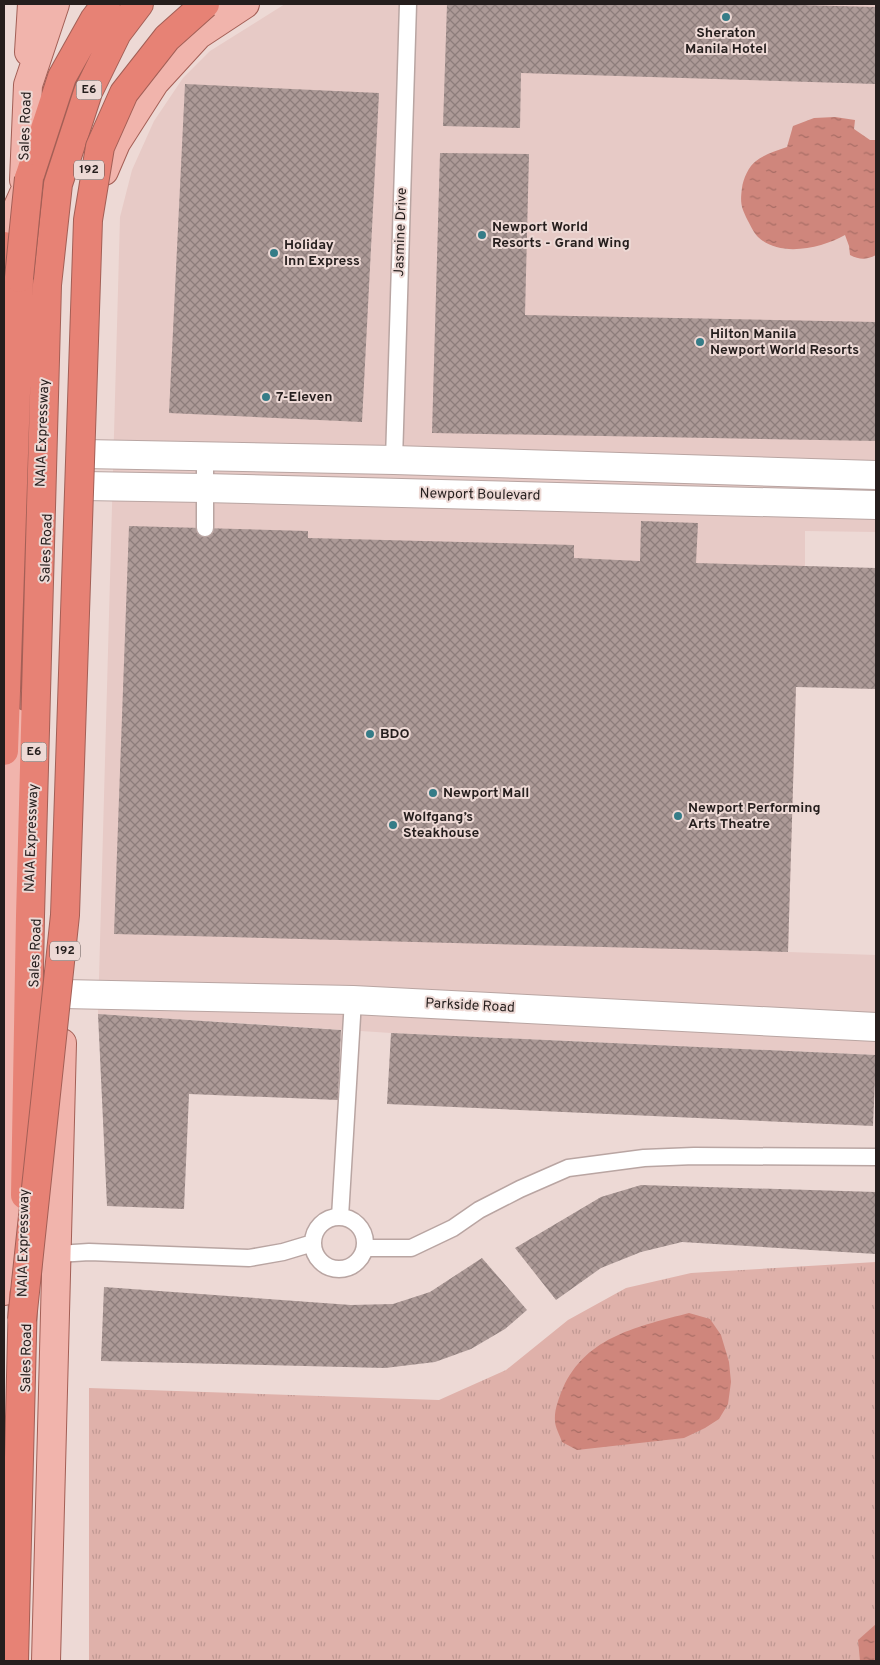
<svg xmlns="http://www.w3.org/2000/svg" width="880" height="1665" font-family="Overpass,sans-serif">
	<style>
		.built { fill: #e7cac6 }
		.grass { fill: url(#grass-tufts) }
		.water { fill: url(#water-ripples) }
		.building { fill: url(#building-cross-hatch) }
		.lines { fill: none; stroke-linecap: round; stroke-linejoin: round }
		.service-casing { stroke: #b9a5a2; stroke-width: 19 }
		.minor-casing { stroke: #b9a5a2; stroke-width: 30 }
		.tertiary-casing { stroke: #b9a5a2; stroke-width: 30 }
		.primary-casing { stroke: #a35f56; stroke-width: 30 }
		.motorway-casing { stroke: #a35f56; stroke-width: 30 }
		.service { stroke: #fff; stroke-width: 16 }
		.minor { stroke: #fff; stroke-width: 28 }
		.tertiary { stroke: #fff; stroke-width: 28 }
		.primary { stroke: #f1b4ac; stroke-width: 28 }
		.motorway { stroke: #e78275; stroke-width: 28 }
		.motorway-bridge-casing { stroke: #a35f56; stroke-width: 30; stroke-linecap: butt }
		.motorway-bridge { stroke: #e78275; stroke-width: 28 }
		.poi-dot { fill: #357c87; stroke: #edd9d5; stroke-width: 2 }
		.labels { text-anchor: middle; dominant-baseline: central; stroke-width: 4; stroke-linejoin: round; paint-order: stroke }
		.shield { fill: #edd9d5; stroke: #615654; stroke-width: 1 }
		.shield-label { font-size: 12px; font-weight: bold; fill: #251e1d }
		.poi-label { font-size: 14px; font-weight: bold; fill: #251e1d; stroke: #edd9d5; text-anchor: start }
		.street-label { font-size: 14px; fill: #251e1d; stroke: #edd9d5 }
	</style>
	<defs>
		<pattern id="grass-tufts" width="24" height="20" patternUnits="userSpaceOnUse" patternTransform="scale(1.25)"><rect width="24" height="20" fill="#dfb1aa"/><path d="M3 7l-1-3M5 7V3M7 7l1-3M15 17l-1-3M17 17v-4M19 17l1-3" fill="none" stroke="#bf9892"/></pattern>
		<pattern id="water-ripples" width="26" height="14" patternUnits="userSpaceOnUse" patternTransform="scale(1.25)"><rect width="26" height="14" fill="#cf867c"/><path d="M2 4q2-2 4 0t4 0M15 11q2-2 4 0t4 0" fill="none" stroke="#a86d65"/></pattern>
		<pattern id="building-cross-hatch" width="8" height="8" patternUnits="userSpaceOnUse" patternTransform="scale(1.25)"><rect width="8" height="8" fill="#ad9a97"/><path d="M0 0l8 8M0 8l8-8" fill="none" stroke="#8d7d7b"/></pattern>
	</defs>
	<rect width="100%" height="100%" fill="#edd9d5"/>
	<path class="built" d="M 285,4 L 876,4 L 876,532 L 805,531 L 805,567 L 796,687 L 788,952 L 876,955 L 876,1055 L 391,1033 L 98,1014 L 120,217 L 132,170 L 154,121 L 183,78 L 210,51 Z"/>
	<path class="grass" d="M 876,1262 L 876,1661 L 89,1661 L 89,1388 L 439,1400 L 506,1370 L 568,1320 L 626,1288 L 691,1273 Z"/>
	<path class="water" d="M 835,117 L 855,120 L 854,129 L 870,140 L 876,140 L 876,255 C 866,260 860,260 850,255 L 849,246 L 845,235 C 822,248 780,258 758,237 C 753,232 751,226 748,221 C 741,207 740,203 742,188 C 743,179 749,166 756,161 C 765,154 776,151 787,147 L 793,126 L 814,118 Z
		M 689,1313 L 710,1319 L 721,1335 L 729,1362 L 731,1382 L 728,1404 L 719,1419 L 705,1428 L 684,1438 L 577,1450 L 562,1442 C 560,1436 555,1427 555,1421 C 554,1410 559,1398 563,1388 C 586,1336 640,1326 689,1313 Z
		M 876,1624 L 876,1661 L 860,1661 L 858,1640 Z"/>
	<path class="building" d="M 447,4 L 761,4 L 876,7 L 876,84 L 521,73 L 520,128 L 443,126 Z
		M 185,84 L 379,93 L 362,422 L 169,413 Z
		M 440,153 L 529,154 L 525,315 L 876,322 L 876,441 L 432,433 Z
		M 641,521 L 698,523 L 696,563 L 876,568 L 876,689 L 796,687 L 788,952 L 114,934 L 129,526 L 308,531 L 308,538 L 574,545 L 574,558 L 640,561 Z
		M 98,1014 L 341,1030 L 338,1100 L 189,1094 L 184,1209 L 107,1206 Z
		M 391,1033 L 876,1055 L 873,1126 L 387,1104 Z
		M 641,1185 L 876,1192 L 876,1254 L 682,1242 L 641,1252 L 601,1268 L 556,1300 L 515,1248 L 601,1197 Z
		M 482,1258 L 527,1310 L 505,1329 L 471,1349 L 435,1362 L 385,1368 L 101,1361 L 104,1287 L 351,1305 L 393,1304 L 430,1292 Z"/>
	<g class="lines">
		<defs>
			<path id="service" d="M 394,460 L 408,4
				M 205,528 L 205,456
				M313 1243a26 26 0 1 1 52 0a26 26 0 1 1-52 0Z
				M 340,1217 L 353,1000
				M 365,1248 L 411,1248 L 453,1228 L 479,1210 L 520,1189 L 568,1168 L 644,1158 L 694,1156 L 876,1157
				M 58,1254 L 89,1252 L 249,1258 L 283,1252 L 313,1243"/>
			<path id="minor" d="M 63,994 L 353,1000 L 876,1027"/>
			<path id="tertiary" d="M 84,454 L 394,460 L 876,475
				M 84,486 L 204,488 L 876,505"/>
			<path id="primary" d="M 29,52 L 32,4
				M 104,171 L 116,143 L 155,82 L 198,35 L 245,4
				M 24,180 L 28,85 L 55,4
				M 4,238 L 24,193
				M 4,1291 L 16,723
				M 46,1661 L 62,1043"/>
			<path id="motorway" d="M 29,178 L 62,77 L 94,20 L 106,4
				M 4,246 L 19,278 L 18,334 L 4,751
				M 25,1195 L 30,916 L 47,285 L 58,184 L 88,92 L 117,33 L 139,4
				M 14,1661 L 23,1295"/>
		</defs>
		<use href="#service" class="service-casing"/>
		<use href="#minor" class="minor-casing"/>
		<use href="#tertiary" class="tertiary-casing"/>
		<use href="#primary" class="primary-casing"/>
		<use href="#motorway" class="motorway-casing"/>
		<use href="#service" class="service"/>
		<use href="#minor" class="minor"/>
		<use href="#tertiary" class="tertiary"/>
		<use href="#primary" class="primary"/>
		<use href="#motorway" class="motorway"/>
		<defs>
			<path id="motorway-bridge" d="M 19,278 L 29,178
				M 22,1320 L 65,915 L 88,220 L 100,147 L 124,93 L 167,38 L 205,4"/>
		</defs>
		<use href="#motorway-bridge" class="motorway-bridge-casing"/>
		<use href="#motorway-bridge" class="motorway-bridge"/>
	</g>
	<g class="poi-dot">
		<circle cx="726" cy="17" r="5"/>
		<circle cx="482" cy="235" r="5"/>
		<circle cx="274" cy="253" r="5"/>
		<circle cx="700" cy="342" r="5"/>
		<circle cx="266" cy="397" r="5"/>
		<circle cx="370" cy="734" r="5"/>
		<circle cx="433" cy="793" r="5"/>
		<circle cx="678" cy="816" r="5"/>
		<circle cx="393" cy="825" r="5"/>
	</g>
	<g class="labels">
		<g class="shield">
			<rect x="76.5" y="80.5" width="25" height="19" rx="4"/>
			<rect x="74" y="160.5" width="30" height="19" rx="4"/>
			<rect x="21.5" y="742.5" width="25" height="19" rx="4"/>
			<rect x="50" y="941.5" width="30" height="19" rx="4"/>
		</g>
		<g class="shield-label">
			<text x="89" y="90">E6</text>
			<text x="89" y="170">192</text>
			<text x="34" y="752">E6</text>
			<text x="65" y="951">192</text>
		</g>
		<g class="poi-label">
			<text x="726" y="33" text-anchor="middle">Sheraton<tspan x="726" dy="16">Manila Hotel</tspan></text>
			<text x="492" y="227">Newport World<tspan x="492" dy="16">Resorts - Grand Wing</tspan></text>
			<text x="284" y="245">Holiday<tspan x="284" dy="16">Inn Express</tspan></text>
			<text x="710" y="334">Hilton Manila<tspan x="710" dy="16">Newport World Resorts</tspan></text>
			<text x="276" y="397">7-Eleven</text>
			<text x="380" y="734">BDO</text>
			<text x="443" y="793">Newport Mall</text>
			<text x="688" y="808">Newport Performing<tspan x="688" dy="16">Arts Theatre</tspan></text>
			<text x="403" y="817">Wolfgang’s<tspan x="403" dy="16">Steakhouse</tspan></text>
		</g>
		<g class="street-label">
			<text transform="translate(26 126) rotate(-88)">Sales Road</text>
			<text transform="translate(401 232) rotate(-88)">Jasmine Drive</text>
			<text transform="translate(43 433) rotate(-88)">NAIA Expressway</text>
			<text transform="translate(480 495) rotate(1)">Newport Boulevard</text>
			<text transform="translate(47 548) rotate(-88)">Sales Road</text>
			<text transform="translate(32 838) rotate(-88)">NAIA Expressway</text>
			<text transform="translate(36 953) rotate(-88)">Sales Road</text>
			<text transform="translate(470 1006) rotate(3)">Parkside Road</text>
			<text transform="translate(24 1243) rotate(-89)">NAIA Expressway</text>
			<text transform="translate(27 1358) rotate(-89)">Sales Road</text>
		</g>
	</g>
	<rect width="880" height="1665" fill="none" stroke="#251e1d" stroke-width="10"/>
</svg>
